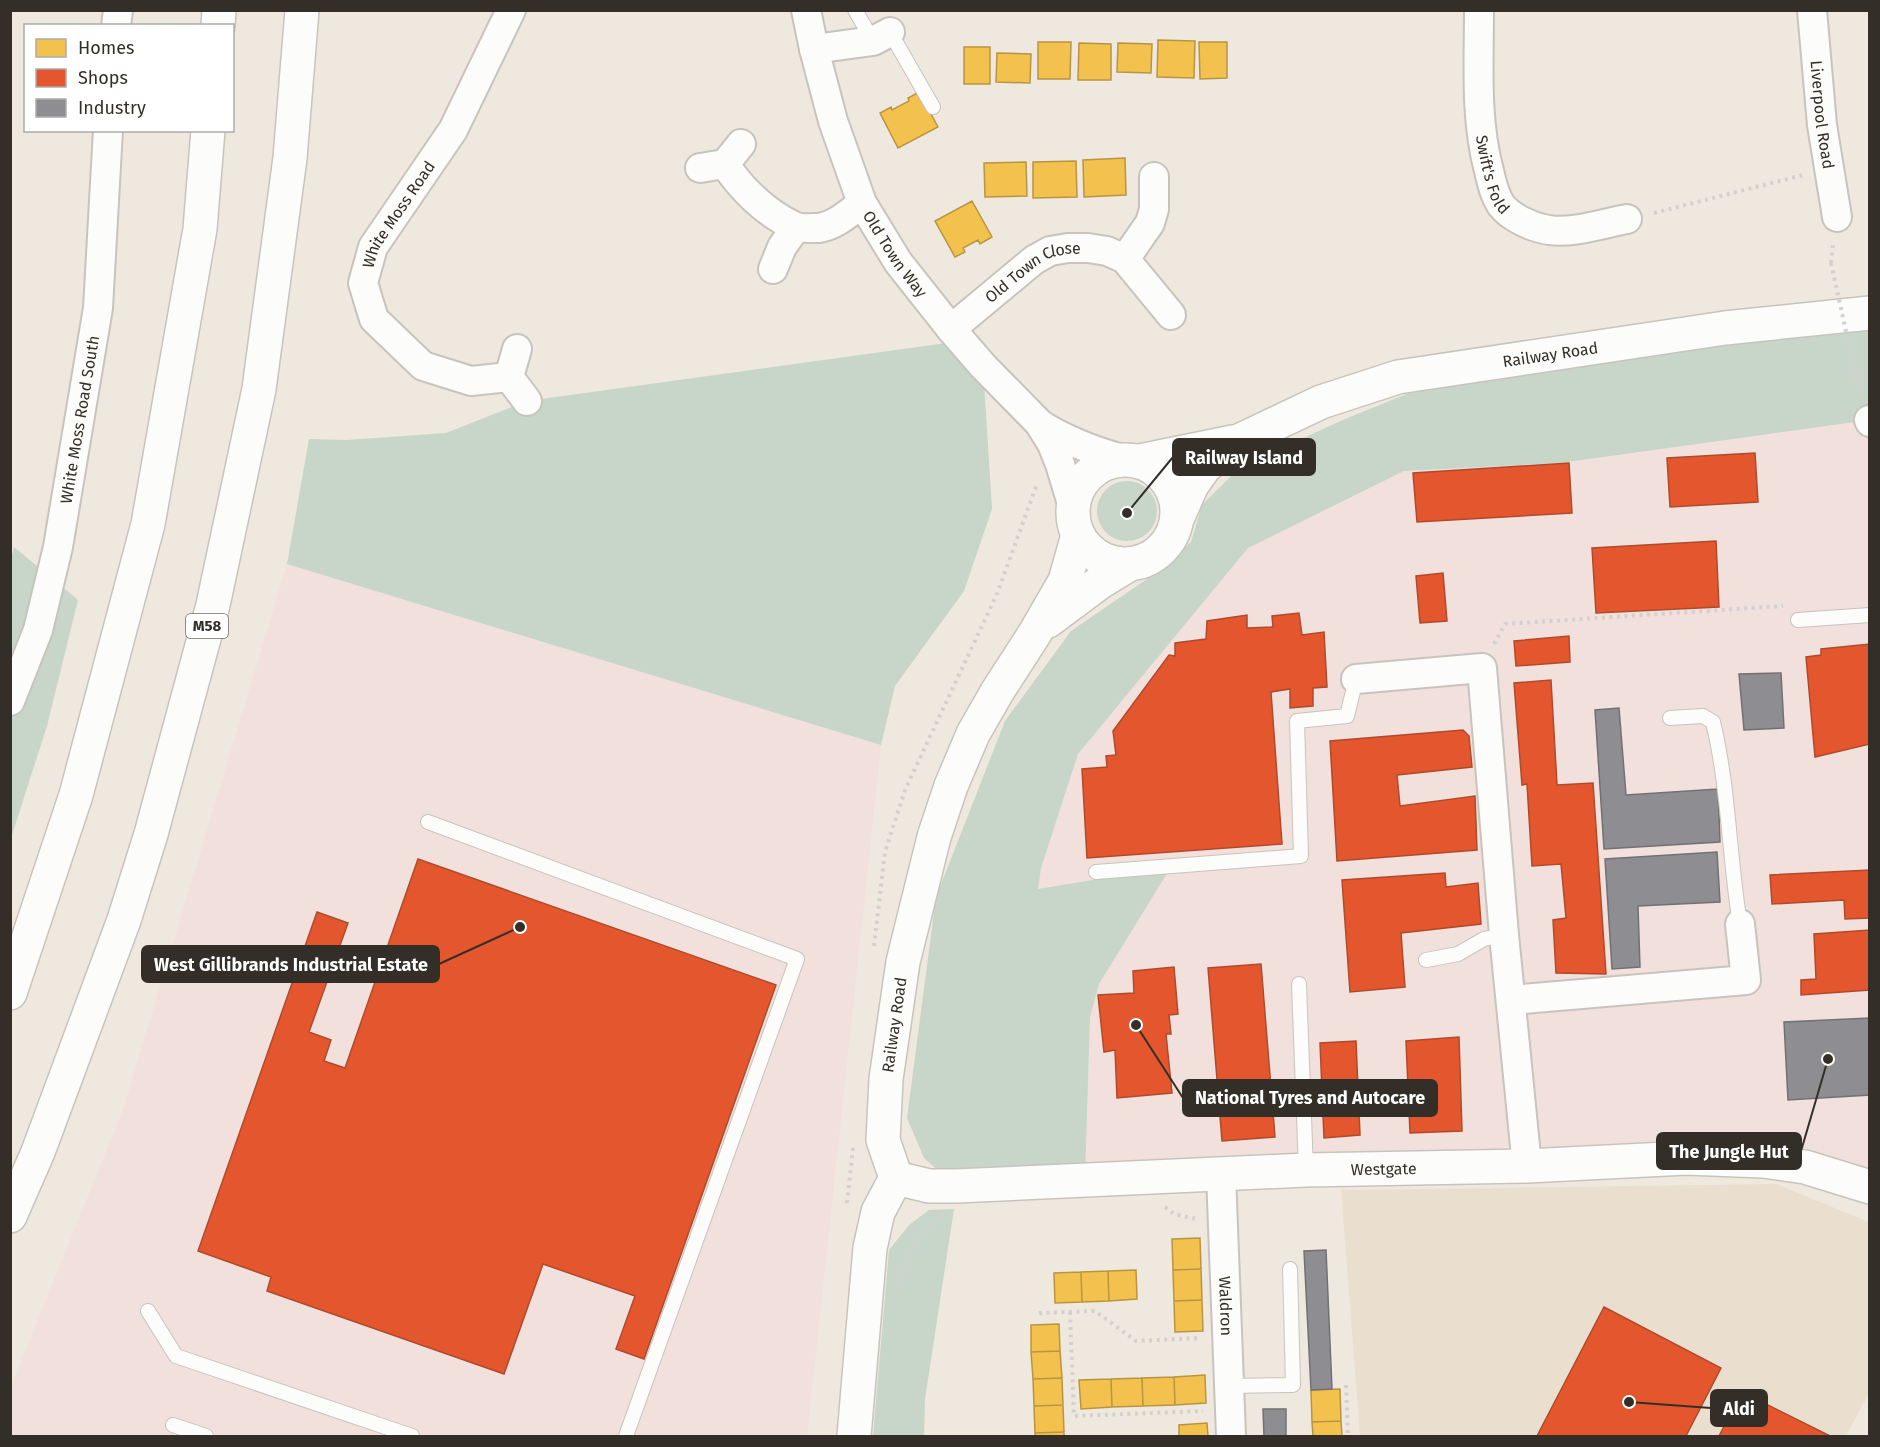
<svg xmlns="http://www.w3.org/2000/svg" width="1880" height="1447" font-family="'Fira Sans',sans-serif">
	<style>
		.built { fill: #eadfce }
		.industrial { fill: #f1e0dc }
		.green { fill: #c7d6c9 }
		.homes { fill: #f2c14e; stroke: #b99543; stroke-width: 1.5 }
		.shops { fill: #e4572e; stroke: #af4b2c; stroke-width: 1.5 }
		.industry { fill: #8d8d92; stroke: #727172; stroke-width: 1.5 }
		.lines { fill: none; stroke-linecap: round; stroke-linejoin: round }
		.lane-casing { stroke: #c8c4bd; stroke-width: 16 }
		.street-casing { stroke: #c8c4bd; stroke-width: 32 }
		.secondary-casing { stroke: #c8c4bd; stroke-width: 36 }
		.highway-casing { stroke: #c8c4bd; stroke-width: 36 }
		.path { stroke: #d3d1cf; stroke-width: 4; stroke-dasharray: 3 4.5; stroke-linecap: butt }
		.lane { stroke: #fcfcfa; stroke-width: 14 }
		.street { stroke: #fcfcfa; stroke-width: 28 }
		.secondary { stroke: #fcfcfa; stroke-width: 33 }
		.highway { stroke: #fcfcfa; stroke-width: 33 }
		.path-bridge { stroke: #d3d1cf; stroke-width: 4; stroke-dasharray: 3 4.5; stroke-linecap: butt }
		.labels { text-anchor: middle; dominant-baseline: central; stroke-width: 6; stroke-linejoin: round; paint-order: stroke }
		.shield { fill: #fff; stroke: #706d68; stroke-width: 1.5 }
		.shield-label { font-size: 15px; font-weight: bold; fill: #332f28 }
		.street-label { font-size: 16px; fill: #332f28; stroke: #fff }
		.leader { fill: none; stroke: #332f28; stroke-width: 2 }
		.callout-dot { fill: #332f28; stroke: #fff; stroke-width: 2 }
		.callout { fill: #332f28; stroke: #332f28; stroke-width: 2 }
		.callout-label { font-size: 18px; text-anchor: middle; font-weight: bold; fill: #fff }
	</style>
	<rect width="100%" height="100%" fill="#eee8de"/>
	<path class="built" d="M 1776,1184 L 1869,1222 L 1869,1393 L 1846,1436 L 1360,1436 L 1341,1190 Z"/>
	<path class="industrial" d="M 1869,420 L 1869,1187 L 1805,1167 L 1085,1180 L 1090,1017 L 1099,984 L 1170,868 L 1038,889 L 1041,868 L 1078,754 L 1248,547 L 1404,471 L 1560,463 Z
		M 287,564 L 881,745 L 807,1436 L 11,1436 L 11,1386 L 123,1110 Z"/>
	<path class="green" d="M 1869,314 L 1869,420 L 1560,463 L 1404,471 L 1248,548 L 1078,754 L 1041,868 L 1038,889 L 1171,867 L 1099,984 L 1090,1017 L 1085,1180 L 956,1186 L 924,1158 L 907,1118 L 936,897 L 1005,721 L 1071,631 L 1150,577 L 1191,542 L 1202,505 L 1240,467 L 1345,419 L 1434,383 Z
		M 961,341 L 983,366 L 992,509 L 964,591 L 895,686 L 881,745 L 287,564 L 309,439 L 347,440 L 446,433 L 527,401 Z
		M1097 511a30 30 0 1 1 60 0a30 30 0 1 1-60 0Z
		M 14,547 L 78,600 L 47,726 L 11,838 L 10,564 Z
		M 954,1209 L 925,1399 L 924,1436 L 873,1436 L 889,1250 L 909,1225 L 929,1210 Z"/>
	<path class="homes" d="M 1158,40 L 1195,41 L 1194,78 L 1157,77 Z
		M 1038,42 L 1071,42 L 1070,79 L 1038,79 Z
		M 1199,42 L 1227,42 L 1227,78 L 1200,79 Z
		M 1079,43 L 1111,44 L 1111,80 L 1078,80 Z
		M 1118,43 L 1152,44 L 1151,73 L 1117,72 Z
		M 964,47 L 990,47 L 990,84 L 964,84 Z
		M 997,53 L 1031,54 L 1030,83 L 996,82 Z
		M 919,92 L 938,127 L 898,148 L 880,113 L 891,107 L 892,110 L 909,101 L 908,98 Z
		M 1125,158 L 1126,195 L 1084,197 L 1083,160 Z
		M 1076,161 L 1077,197 L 1033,198 L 1033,162 Z
		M 1026,162 L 1027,196 L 985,197 L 984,163 Z
		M 972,201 L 992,237 L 980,244 L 978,240 L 963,248 L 965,252 L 955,257 L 935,221 Z
		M 1200,1238 L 1201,1269 L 1173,1270 L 1172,1239 Z
		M 1201,1269 L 1202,1300 L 1174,1301 L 1173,1270 Z
		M 1136,1270 L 1137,1299 L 1109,1301 L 1108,1271 Z
		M 1108,1271 L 1109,1301 L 1082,1302 L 1081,1272 Z
		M 1081,1272 L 1082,1302 L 1055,1303 L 1054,1273 Z
		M 1202,1300 L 1203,1331 L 1175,1332 L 1174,1301 Z
		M 1059,1324 L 1060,1351 L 1031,1352 L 1031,1325 Z
		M 1060,1351 L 1062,1378 L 1033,1379 L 1031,1352 Z
		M 1205,1375 L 1206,1403 L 1175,1405 L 1174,1377 Z
		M 1174,1377 L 1175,1405 L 1143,1406 L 1142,1378 Z
		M 1062,1378 L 1063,1405 L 1034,1406 L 1033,1379 Z
		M 1142,1378 L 1143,1406 L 1112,1407 L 1111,1379 Z
		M 1111,1379 L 1112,1407 L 1081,1409 L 1079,1380 Z
		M 1340,1389 L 1341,1421 L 1312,1422 L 1311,1390 Z
		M 1063,1405 L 1064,1432 L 1035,1433 L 1034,1406 Z
		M 1341,1421 L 1342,1436 L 1313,1436 L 1312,1422 Z
		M 1207,1423 L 1208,1436 L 1179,1436 L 1179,1425 Z
		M 1064,1432 L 1064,1436 L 1035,1436 L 1035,1433 Z"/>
	<path class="shops" d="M 1755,453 L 1758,502 L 1670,507 L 1667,458 Z
		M 1569,463 L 1572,513 L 1417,522 L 1413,473 Z
		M 1716,541 L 1719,607 L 1596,613 L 1592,548 Z
		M 1443,573 L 1447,621 L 1420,623 L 1416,576 Z
		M 1299,613 L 1302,635 L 1324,632 L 1327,687 L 1313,688 L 1313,706 L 1290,708 L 1290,689 L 1271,692 L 1282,844 L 1087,858 L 1082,769 L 1107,767 L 1106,756 L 1116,755 L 1113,731 L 1169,655 L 1175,656 L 1175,643 L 1206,639 L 1207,621 L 1247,615 L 1247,628 L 1273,627 L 1272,616 Z
		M 1569,636 L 1570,662 L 1516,666 L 1514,641 Z
		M 1870,644 L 1870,744 L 1815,757 L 1806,657 L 1821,655 L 1821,649 Z
		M 1551,680 L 1557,785 L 1593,783 L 1606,974 L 1556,973 L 1553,920 L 1566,918 L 1561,864 L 1532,866 L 1527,784 L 1522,785 L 1514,683 Z
		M 1463,730 L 1469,736 L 1472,767 L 1397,775 L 1400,806 L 1475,796 L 1477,850 L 1337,861 L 1330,741 Z
		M 418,859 L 776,985 L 644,1359 L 616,1349 L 635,1296 L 543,1264 L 504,1374 L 267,1291 L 271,1277 L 198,1251 L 317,912 L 348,923 L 309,1032 L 331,1040 L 324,1061 L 345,1068 Z
		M 1870,870 L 1870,918 L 1845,919 L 1844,900 L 1772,904 L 1770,875 Z
		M 1445,873 L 1446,887 L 1478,883 L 1481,924 L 1401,933 L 1405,987 L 1350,992 L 1342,880 Z
		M 1870,930 L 1870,990 L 1801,995 L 1801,980 L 1816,979 L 1814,934 Z
		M 1261,964 L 1275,1137 L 1222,1141 L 1208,968 Z
		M 1174,967 L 1178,1014 L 1169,1015 L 1171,1034 L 1166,1034 L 1172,1093 L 1117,1098 L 1115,1050 L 1104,1052 L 1098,995 L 1134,993 L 1133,971 Z
		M 1459,1037 L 1462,1131 L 1410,1133 L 1406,1041 Z
		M 1356,1041 L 1360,1135 L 1324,1138 L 1320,1043 Z
		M 1604,1307 L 1721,1368 L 1686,1436 L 1537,1436 Z
		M 1742,1392 L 1830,1436 L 1719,1436 Z"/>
	<path class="industry" d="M 1781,673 L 1784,728 L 1744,730 L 1739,674 Z
		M 1619,708 L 1626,795 L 1718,789 L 1720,842 L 1604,849 L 1595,710 Z
		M 1717,852 L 1720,902 L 1638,906 L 1640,967 L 1612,969 L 1605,859 Z
		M 1870,1018 L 1870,1095 L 1788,1100 L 1784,1022 Z
		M 1326,1250 L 1332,1389 L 1311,1390 L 1304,1251 Z
		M 1263,1409 L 1286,1409 L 1286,1436 L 1264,1436 Z"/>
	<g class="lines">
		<defs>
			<path id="lane" d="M 855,10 L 873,41
				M 890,32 L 933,107
				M 1798,620 L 1870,615
				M 1670,718 L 1703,716 L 1713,722 C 1729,788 1729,857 1740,924
				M 428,822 L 797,959 L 626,1436
				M 1096,872 L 1301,856 L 1297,721 L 1347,716 L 1356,679
				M 1426,960 L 1458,954 L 1484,939 L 1504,935
				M 1299,984 L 1306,1170
				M 148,1311 L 176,1356 L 412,1436
				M 1229,1386 L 1293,1385 L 1290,1269
				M 173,1425 L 206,1436"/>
			<g id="street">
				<path id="s1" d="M 806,10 L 814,49 L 833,121 L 862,203 L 898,262 L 951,329 L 983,366 L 1039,423 L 1052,444 L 1060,464 L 1073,507"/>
				<path id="s2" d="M 1479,10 C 1479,64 1475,119 1489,171 C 1492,183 1494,194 1501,205 C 1511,218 1534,228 1549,230 C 1571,234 1605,223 1627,219"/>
				<path id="s3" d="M 1812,10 L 1822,125 L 1837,217"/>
				<path d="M 116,26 L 118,10"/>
				<path d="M 814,49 L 873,41 L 890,32"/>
				<path d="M 741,144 L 725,164 C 741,189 767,214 794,226 C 800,229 811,228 818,228 C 835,226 849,213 862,203"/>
				<path d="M 700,168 L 725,164"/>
				<path d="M 1125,259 L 1150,223 L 1154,209 L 1154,177"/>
				<path d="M 773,269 L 782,247 L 796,227"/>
				<path id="s4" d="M 951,329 L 1034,260 L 1050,251 L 1068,248 L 1088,248 L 1107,251 L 1125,259 L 1171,315"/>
				<path d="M 517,349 L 509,377 L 527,401"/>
				<path id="s5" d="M 509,377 L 471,381 L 423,366 L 374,319 L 363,283 L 373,247 L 453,130 L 511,10"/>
				<path d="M 1869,420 L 1870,422"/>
				<path d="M 1041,425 C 1067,441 1093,451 1122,459"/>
				<path d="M 1356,679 L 1482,668 L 1504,935 L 1527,1166"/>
				<path id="s6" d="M 10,701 L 38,630 L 58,547 L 98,308 L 108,130"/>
				<path d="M 1511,1000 L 1746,980 L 1740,924"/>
				<path id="s7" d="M 1221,1174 L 1231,1436"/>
			</g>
			<g id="secondary">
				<circle cx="1125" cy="512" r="52"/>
				<path d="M 1140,461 L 1233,442"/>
				<path id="s8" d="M 1177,519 L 1192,485 L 1204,468 L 1219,454 L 1241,440 L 1321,402 L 1398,377 L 1725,328 L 1870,313"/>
				<path d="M 1048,621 L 1099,583 L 1130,564"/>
				<path id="s9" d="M 896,1178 L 929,1186 L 956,1186 L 1306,1170 L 1527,1166 L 1686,1158 L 1763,1161 L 1805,1167 L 1870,1187"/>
				<path id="s10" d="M 854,1436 L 870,1248 L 878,1212 L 896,1178 L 883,1140 L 886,1079 L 903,962 L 934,837 L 951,786 L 973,734 L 997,692 L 1035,633 L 1065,581 L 1078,535"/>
			</g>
			<path id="highway" d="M 218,26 L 219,10
				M 10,993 L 76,795 L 148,524 L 200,229 L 208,130
				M 10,1216 L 38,1152 L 124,920 L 151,834 L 213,605 L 259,389 L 290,158 L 302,10"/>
		</defs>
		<use href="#lane" class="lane-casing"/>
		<use href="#street" class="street-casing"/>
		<use href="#secondary" class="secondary-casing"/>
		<use href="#highway" class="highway-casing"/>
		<path class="path" d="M 1654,213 L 1803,175
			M 1831,263 L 1833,244
			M 1852,359 L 1860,394
			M 1494,644 L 1505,624 L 1783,606
			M 874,946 L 885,852 L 905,790 L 997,594 L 1037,484
			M 847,1203 L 853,1148
			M 1165,1207 L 1174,1214 L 1196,1219
			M 899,1287 C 904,1256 917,1234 942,1216
			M 1070,1312 L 1074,1416 L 1203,1411
			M 1039,1313 L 1095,1311 L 1136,1341 L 1200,1338
			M 1346,1385 L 1348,1436"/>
		<use href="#lane" class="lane"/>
		<use href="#street" class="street"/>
		<use href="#secondary" class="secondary"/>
		<use href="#highway" class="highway"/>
		<path class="path-bridge" d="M 1831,263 L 1852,359"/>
	</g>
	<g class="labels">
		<rect class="shield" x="186" y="614" width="42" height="24" rx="4.5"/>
		<g class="shield-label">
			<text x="207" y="626">M58</text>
		</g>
		<g class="street-label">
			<text stroke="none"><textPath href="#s3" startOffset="105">Liverpool Road</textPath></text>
			<text stroke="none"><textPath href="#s2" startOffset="166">Swift's Fold</textPath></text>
			<text stroke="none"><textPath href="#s5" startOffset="272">White Moss Road</textPath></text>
			<text stroke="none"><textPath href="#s1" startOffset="262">Old Town Way</textPath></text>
			<text stroke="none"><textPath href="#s4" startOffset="102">Old Town Close</textPath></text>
			<text stroke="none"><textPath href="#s8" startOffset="428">Railway Road</textPath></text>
			<text stroke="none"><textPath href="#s6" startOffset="291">White Moss Road South</textPath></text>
			<text stroke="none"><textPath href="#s10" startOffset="420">Railway Road</textPath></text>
			<text stroke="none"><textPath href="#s9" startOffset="489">Westgate</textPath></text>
			<text stroke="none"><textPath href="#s7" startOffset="132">Waldron</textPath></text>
		</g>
	</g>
	<path class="leader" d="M1127 513L1173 457M520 927L439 964M1136 1025L1183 1098M1828 1059L1801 1151M1629 1402L1711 1408"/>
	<g class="callout-dot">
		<circle cx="1127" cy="513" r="6"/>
		<circle cx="520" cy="927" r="6"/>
		<circle cx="1136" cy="1025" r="6"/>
		<circle cx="1828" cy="1059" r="6"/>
		<circle cx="1629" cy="1402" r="6"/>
	</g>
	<g class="callout">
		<rect x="1173" y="439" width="142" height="36" rx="6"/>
		<rect x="142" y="946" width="297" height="36" rx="6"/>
		<rect x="1183" y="1080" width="254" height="36" rx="6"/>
		<rect x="1657" y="1133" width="144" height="36" rx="6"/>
		<rect x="1711" y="1390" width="56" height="36" rx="6"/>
	</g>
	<g class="callout-label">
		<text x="1244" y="464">Railway Island</text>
		<text x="291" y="971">West Gillibrands Industrial Estate</text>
		<text x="1310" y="1104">National Tyres and Autocare</text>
		<text x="1729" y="1158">The Jungle Hut</text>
		<text x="1739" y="1415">Aldi</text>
	</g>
	<rect width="1880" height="1447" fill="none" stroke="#332f28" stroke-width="24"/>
	<rect x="24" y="24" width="210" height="108" fill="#ffffff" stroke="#adaca9" stroke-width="1.5"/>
	<rect x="36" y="39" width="30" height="18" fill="#f2c14e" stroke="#adaca9" stroke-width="1.5"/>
	<text x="78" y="54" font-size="18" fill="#332f28">Homes</text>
	<rect x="36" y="69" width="30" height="18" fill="#e4572e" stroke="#adaca9" stroke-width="1.5"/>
	<text x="78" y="84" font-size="18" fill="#332f28">Shops</text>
	<rect x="36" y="99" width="30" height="18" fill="#8d8d92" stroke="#adaca9" stroke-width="1.5"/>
	<text x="78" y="114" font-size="18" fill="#332f28">Industry</text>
</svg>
